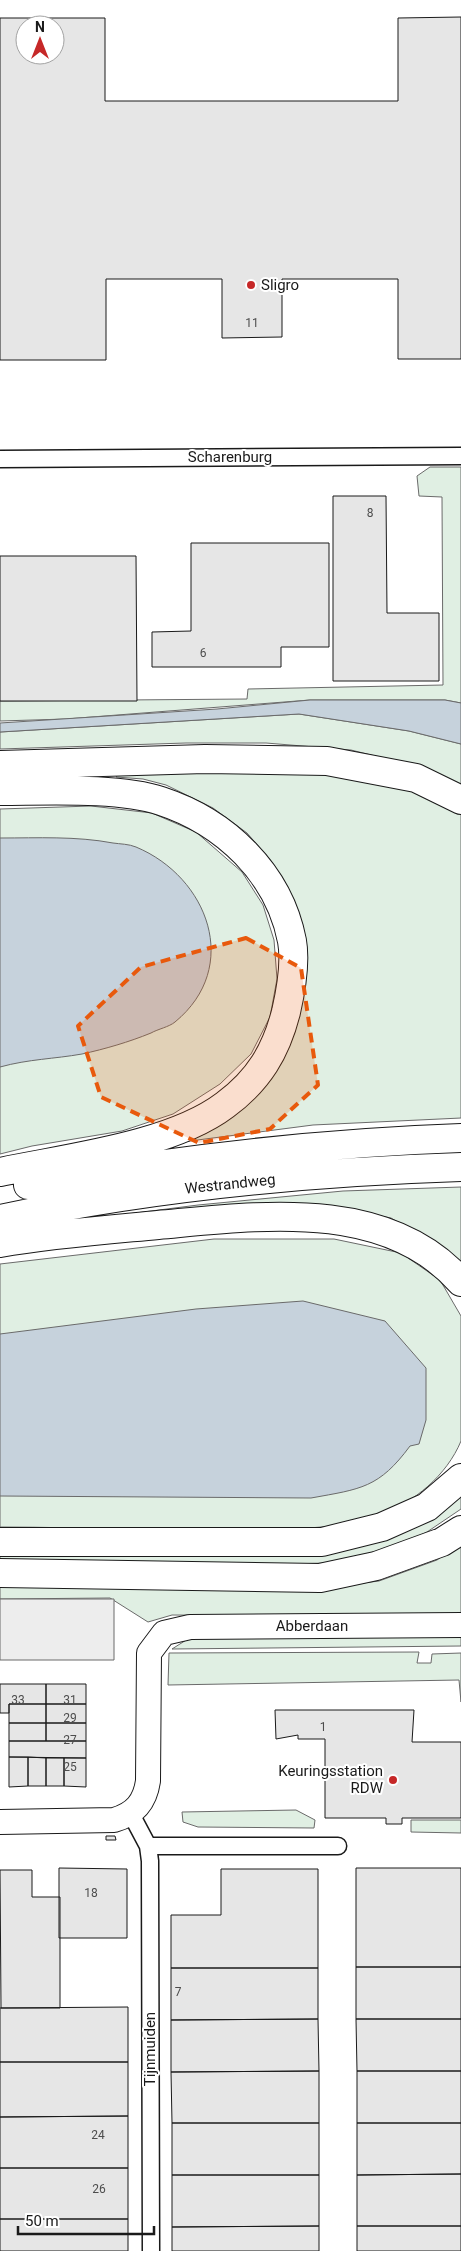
<svg xmlns="http://www.w3.org/2000/svg" width="461" height="2251" font-family="Roboto,sans-serif">
	<style>
		.green { fill: #e0efe3; stroke: #6a6a6a }
		.parking { fill: #ededed; stroke: #6a6a6a }
		.water { fill: #c6d2dc; stroke: #6a6a6a }
		.building { fill: #e6e6e6; stroke: #1a1a1a; fill-rule: evenodd }
		.lines { fill: none; stroke-linecap: round; stroke-linejoin: round }
		.street-casing { stroke: #1a1a1a; stroke-width: 19 }
		.secondary-casing { stroke: #1a1a1a; stroke-width: 26 }
		.highway-casing { stroke: #1a1a1a; stroke-width: 30 }
		.street { stroke: #fff; stroke-width: 16 }
		.secondary { stroke: #fff; stroke-width: 24 }
		.highway { stroke: #fff; stroke-width: 28 }
		.marked { fill: #e8590c; fill-opacity: 0.2; stroke: #e8590c; stroke-width: 4; stroke-dasharray: 10 6; stroke-linejoin: round }
		.poi-dot { fill: #c62828; stroke: #fff; stroke-width: 2 }
		.labels { text-anchor: middle; dominant-baseline: central; stroke-width: 4; stroke-linejoin: round; paint-order: stroke }
		.number-label { font-size: 12px; fill: #4d4d4d }
		.poi-label { font-size: 15px; fill: #1a1a1a; stroke: #fff; text-anchor: start }
		.street-label { font-size: 15px; fill: #1a1a1a; stroke: #fff }
	</style>
	<rect width="100%" height="100%" fill="#fff"/>
	<path class="green" d="M 430,467 L 461,467 L 461,703 L 445,700 L 310,700 L 66,719 L 0,721 L 0,701 L 247,699 L 248,689 L 443,685 L 442,497 L 419,496 L 417,476 Z
		M 299,714 L 409,731 L 461,744 L 461,786 L 415,766 L 351,750 L 266,743 L 186,743 L 0,749 L 0,732 Z
		M 266,765 L 405,785 L 461,807 L 461,1118 L 313,1125 L 159,1145 L 268,1074 L 288,895 L 271,861 L 247,833 L 213,808 L 166,785 L 143,779 L 116,777 L 122,768 Z
		M 91,806 L 152,813 L 196,832 L 242,872 L 263,905 L 274,940 L 277,979 L 270,1017 L 251,1054 L 220,1084 L 173,1114 L 122,1131 L 32,1146 L 0,1154 L 0,809 Z
		M 461,1187 L 461,1269 L 438,1246 L 391,1218 L 332,1207 L 81,1220 L 198,1205 L 343,1191 Z
		M 214,1239 L 334,1239 L 401,1253 L 440,1280 L 461,1316 L 461,1441 C 447,1475 414,1503 379,1515 C 341,1529 302,1528 262,1530 C 175,1532 87,1527 0,1527 L 0,1264 Z
		M 461,1485 L 461,1509 L 427,1532 L 392,1550 L 329,1563 L 246,1565 L 0,1565 L 0,1548 L 303,1550 Z
		M 461,1543 L 461,1617 L 172,1615 L 148,1622 L 110,1598 L 0,1599 L 0,1586 L 305,1590 L 379,1581 L 437,1560 Z
		M 461,1636 L 461,1646 L 172,1649 L 191,1637 Z
		M 419,1652 L 417,1663 L 431,1663 L 432,1654 L 461,1653 L 461,1702 L 459,1680 L 168,1685 L 169,1653 Z
		M 296,1810 L 315,1820 L 314,1828 L 198,1827 L 183,1822 L 182,1812 Z
		M 411,1820 L 461,1820 L 461,1833 L 411,1832 Z"/>
	<path class="parking" d="M 0,1599 L 114,1599 L 114,1660 L 0,1660 Z"/>
	<path class="water" d="M 310,700 L 445,700 L 461,703 L 461,744 L 409,731 L 299,714 L 0,732 L 0,723 L 217,709 Z
		M 0,838 C 38,838 76,836 113,843 C 120,844 129,844 136,847 C 208,877 242,967 175,1022 C 169,1027 158,1029 151,1033 C 129,1042 105,1049 82,1054 C 54,1059 29,1059 0,1067 Z
		M 303,1301 L 385,1321 L 426,1368 L 426,1420 L 419,1444 L 410,1446 C 379,1488 361,1489 311,1498 L 0,1496 L 0,1334 L 196,1309 Z"/>
	<path class="building" d="M 461,17 L 461,359 L 398,359 L 398,279 L 282,279 L 282,337 L 222,338 L 222,279 L 106,279 L 106,360 L 0,360 L 0,18 L 105,18 L 105,101 L 398,101 L 398,18 ZM 25,25 L 55,25 L 55,55 L 25,55 Z
		M 333,496 L 386,496 L 387,613 L 439,613 L 439,681 L 333,681 Z
		M 191,543 L 329,543 L 329,647 L 281,647 L 281,667 L 152,667 L 152,632 L 191,631 Z
		M 0,556 L 136,556 L 137,701 L 0,701 Z
		M 0,1684 L 46,1684 L 46,1704 L 9,1704 L 9,1713 L 0,1713 Z
		M 46,1684 L 86,1684 L 86,1704 L 46,1704 Z
		M 9,1704 L 46,1704 L 46,1723 L 9,1723 Z
		M 46,1704 L 86,1704 L 86,1723 L 46,1723 Z
		M 275,1710 L 414,1710 L 412,1742 L 461,1742 L 461,1818 L 402,1818 L 402,1824 L 386,1824 L 386,1818 L 325,1818 L 325,1739 L 298,1739 L 298,1735 L 276,1739 Z
		M 9,1723 L 46,1723 L 46,1741 L 9,1741 Z
		M 46,1723 L 86,1723 L 86,1741 L 46,1741 Z
		M 9,1741 L 86,1741 L 86,1758 L 9,1757 Z
		M 9,1757 L 28,1757 L 28,1786 L 9,1787 Z
		M 28,1757 L 46,1758 L 46,1786 L 28,1786 Z
		M 46,1758 L 64,1758 L 64,1786 L 46,1786 Z
		M 64,1758 L 86,1758 L 86,1787 L 64,1786 Z
		M 106,1836 L 115,1836 L 116,1840 L 106,1840 Z
		M 59,1868 L 127,1869 L 127,1938 L 59,1938 Z
		M 356,1868 L 461,1868 L 461,1967 L 356,1967 Z
		M 221,1869 L 318,1869 L 318,1968 L 171,1968 L 171,1915 L 221,1915 Z
		M 0,1870 L 32,1870 L 32,1897 L 60,1897 L 60,2008 L 1,2008 Z
		M 356,1967 L 461,1967 L 461,2019 L 356,2019 Z
		M 171,1968 L 318,1968 L 318,2019 L 171,2020 Z
		M 128,2007 L 128,2062 L 0,2062 L 0,2008 Z
		M 318,2019 L 319,2071 L 171,2072 L 171,2020 Z
		M 356,2019 L 461,2019 L 461,2071 L 357,2071 Z
		M 0,2062 L 128,2062 L 128,2116 L 0,2117 Z
		M 319,2071 L 319,2123 L 172,2123 L 171,2072 Z
		M 357,2071 L 461,2071 L 461,2123 L 357,2123 Z
		M 128,2116 L 128,2168 L 0,2168 L 0,2117 Z
		M 172,2123 L 319,2123 L 319,2175 L 172,2175 Z
		M 357,2123 L 461,2123 L 461,2174 L 357,2175 Z
		M 0,2168 L 128,2168 L 128,2219 L 0,2219 Z
		M 461,2174 L 461,2226 L 357,2226 L 357,2175 Z
		M 172,2175 L 319,2175 L 319,2226 L 172,2227 Z
		M 0,2219 L 128,2219 L 128,2251 L 0,2251 Z
		M 319,2226 L 319,2251 L 172,2251 L 172,2227 Z
		M 357,2226 L 461,2226 L 461,2251 L 357,2251 Z"/>
	<g class="lines">
		<defs>
			<path id="street" d="M 0,459 L 461,456
				M 131,1814 L 148,1846 L 150,1861 L 151,2251
				M 148,1846 L 338,1846"/>
			<path id="secondary" d="M 0,1822 L 114,1820 C 135,1814 145,1802 148,1781 L 149,1653 L 164,1633 L 190,1627 L 461,1625"/>
			<path id="highway" d="M 0,765 L 205,759 L 327,761 L 416,778 L 461,800
				M 0,791 C 46,791 119,787 161,801 C 225,822 279,873 292,941 C 296,963 291,990 286,1012 C 276,1051 259,1080 225,1105 C 171,1146 66,1158 0,1172
				M 28,1185 C 172,1160 315,1143 461,1138
				M 0,1219 C 151,1187 307,1172 461,1167
				M 0,1243 C 52,1234 105,1230 158,1225 C 258,1216 386,1197 461,1282
				M 0,1542 L 322,1542 L 382,1527 L 427,1507 L 461,1478
				M 0,1573 L 320,1578 L 376,1566 L 442,1542 L 461,1530"/>
		</defs>
		<use href="#street" class="street-casing"/>
		<use href="#secondary" class="secondary-casing"/>
		<use href="#highway" class="highway-casing"/>
		<use href="#street" class="street"/>
		<use href="#secondary" class="secondary"/>
		<use href="#highway" class="highway"/>
	</g>
	<path class="marked" d="M 246,938 L 301,968 L 318,1085 L 270,1129 L 199,1143 L 101,1097 L 78,1026 L 141,967 Z"/>
	<g class="poi-dot">
		<circle cx="251" cy="285" r="5"/>
		<circle cx="393" cy="1780" r="5"/>
	</g>
	<g class="labels">
		<g class="number-label">
			<text x="252" y="323">11</text>
			<text x="370" y="513">8</text>
			<text x="203" y="653">6</text>
			<text x="18" y="1700">33</text>
			<text x="70" y="1700">31</text>
			<text x="70" y="1718">29</text>
			<text x="323" y="1727">1</text>
			<text x="70" y="1740">27</text>
			<text x="70" y="1767">25</text>
			<text x="91" y="1893">18</text>
			<text x="178" y="1992">7</text>
			<text x="98" y="2135">24</text>
			<text x="99" y="2189">26</text>
		</g>
		<g class="poi-label">
			<text x="261" y="285">Sligro</text>
			<text x="383" y="1771" text-anchor="end">Keuringsstation<tspan x="383" dy="17">RDW</tspan></text>
		</g>
		<g class="street-label">
			<text x="230" y="457">Scharenburg</text>
			<text transform="translate(230 1184) rotate(-6)">Westrandweg</text>
			<text x="312" y="1626">Abberdaan</text>
			<text transform="translate(150 2049) rotate(-90)">Tijnmuiden</text>
		</g>
	</g>
	<g transform="translate(40 40)"><circle r="24" fill="#ffffff" stroke="#a3a3a3"/>
	<path d="M0-4L9 19L0 12L-9 19Z" fill="#c62828"/>
	<text y="-8" font-size="14" font-weight="bold" text-anchor="middle" fill="#1a1a1a">N</text>
	</g>
	<path d="M18 2226v8h136v-8" fill="none" stroke="#1a1a1a" stroke-width="2.5"/>
	<text x="25" y="2226" font-size="15" fill="#1a1a1a" stroke="#ffffff" stroke-width="4" paint-order="stroke">50 m</text>
</svg>
